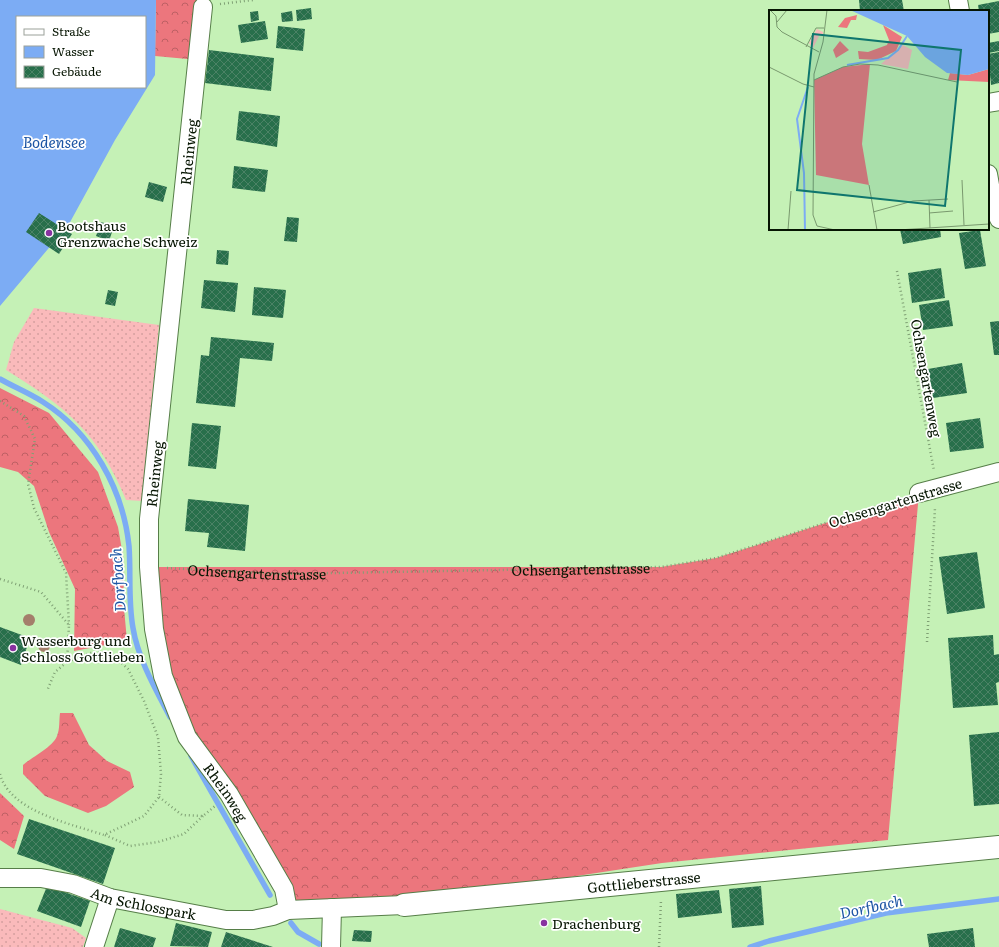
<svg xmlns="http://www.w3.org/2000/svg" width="999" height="947" font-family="Literata,serif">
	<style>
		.grass { fill: url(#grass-dots) }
		.forest { fill: url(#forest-crowns) }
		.water { fill: #7cacf4; fill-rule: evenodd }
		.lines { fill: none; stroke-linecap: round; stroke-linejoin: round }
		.stream { stroke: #7cacf4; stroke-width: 5.5 }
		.building { fill: url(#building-cross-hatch) }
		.street-casing { stroke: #567e48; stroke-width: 20 }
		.secondary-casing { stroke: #567e48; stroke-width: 24 }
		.path { stroke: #7fa074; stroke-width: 2.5; stroke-dasharray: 1 3; stroke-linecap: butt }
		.street { stroke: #fff; stroke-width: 18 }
		.secondary { stroke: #fff; stroke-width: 22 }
		.tree { fill: #a47e6b }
		.poi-dot { fill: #8832a0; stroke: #fff; stroke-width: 1.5 }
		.labels { text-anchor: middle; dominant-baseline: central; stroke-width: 3.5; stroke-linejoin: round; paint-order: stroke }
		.street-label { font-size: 14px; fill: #061502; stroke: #fff }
		.poi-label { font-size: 14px; fill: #061502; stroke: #fff; text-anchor: start }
		.water-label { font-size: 15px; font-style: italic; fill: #1c55a4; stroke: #fff }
		.inset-river { fill: none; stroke: #7cacf4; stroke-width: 2 }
		.inset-road { fill: none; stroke: #79996e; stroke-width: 1 }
		.view { fill: #0f766e; fill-opacity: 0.15; stroke: #0f766e; stroke-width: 2 }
		.inset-edge { fill: none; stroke: #061502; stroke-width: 2 }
	</style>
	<defs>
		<pattern id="grass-dots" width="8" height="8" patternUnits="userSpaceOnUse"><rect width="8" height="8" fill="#fababb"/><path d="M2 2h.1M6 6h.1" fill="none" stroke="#d59f9f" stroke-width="1.8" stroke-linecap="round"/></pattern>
		<pattern id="forest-crowns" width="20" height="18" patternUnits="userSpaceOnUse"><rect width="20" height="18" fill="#ec767d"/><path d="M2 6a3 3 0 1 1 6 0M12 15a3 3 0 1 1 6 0" fill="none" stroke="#bd6064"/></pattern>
		<pattern id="building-cross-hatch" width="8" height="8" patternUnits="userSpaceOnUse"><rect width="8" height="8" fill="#286f4b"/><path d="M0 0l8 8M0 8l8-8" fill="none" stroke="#4b8265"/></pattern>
	</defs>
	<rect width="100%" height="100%" fill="#c5f1b6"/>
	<path class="grass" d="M 34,308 L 159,325 L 142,501 L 126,500 C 99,434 65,406 6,370 L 14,342 Z
		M 0,909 L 72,928 L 86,938 L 83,947 L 0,947 Z"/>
	<path class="forest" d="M 156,0 L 203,0 L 198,60 L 155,56 Z
		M 0,388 L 49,413 L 98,472 L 118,527 L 123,556 L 124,608 L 127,641 L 74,651 L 75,589 L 49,532 L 34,486 L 18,472 L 0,467 Z
		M 919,493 L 888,840 L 662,863 L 375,907 L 288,910 L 187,737 L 163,676 L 149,567 L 661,567 L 716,558 Z
		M 60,713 L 73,713 L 89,745 L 107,761 L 130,772 L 134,787 L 106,806 L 88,813 L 45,796 L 23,774 L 23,765 C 32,757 53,747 57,736 C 60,729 59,720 60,713 Z
		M 0,793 L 24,816 L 14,849 L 0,840 Z"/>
	<path class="water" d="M 0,0 L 156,0 L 155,75 L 115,140 L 69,224 L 0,306 ZM 17,17 L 145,17 L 145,87 L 17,87 Z"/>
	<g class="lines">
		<path class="stream" d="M 0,379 C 14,387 29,393 43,402 C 92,433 123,489 129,546 C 131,573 128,601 133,628 C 138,659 156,690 170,717
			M 191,756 L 270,895
			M 291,923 L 298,932 L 319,944
			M 750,947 L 769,941 L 886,913 L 999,899"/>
	</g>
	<path class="building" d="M 859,0 L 902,0 L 904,11 L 860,11 Z
		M 999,1 L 999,32 L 988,34 L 988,11 L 979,11 L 978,5 Z
		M 311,8 L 312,19 L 297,21 L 296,10 Z
		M 258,11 L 259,20 L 251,22 L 250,12 Z
		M 292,11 L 293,21 L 282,22 L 281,13 Z
		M 265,21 L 268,39 L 241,43 L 238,25 Z
		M 278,26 L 305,29 L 303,51 L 276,48 Z
		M 999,41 L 999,51 L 988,53 L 988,43 Z
		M 209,50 L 274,58 L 271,91 L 205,83 Z
		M 999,52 L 999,83 L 991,85 L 988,54 Z
		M 239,111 L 280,116 L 277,147 L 236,140 Z
		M 234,166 L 268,170 L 265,192 L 232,188 Z
		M 149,182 L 167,187 L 163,202 L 145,197 Z
		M 39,213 L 72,234 L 59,254 L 26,232 Z
		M 287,217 L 299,218 L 297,242 L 284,241 Z
		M 101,222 L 114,226 L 109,241 L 96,236 Z
		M 900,229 L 940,229 L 941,237 L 903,244 Z
		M 980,230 L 986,266 L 965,269 L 959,233 Z
		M 217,250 L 229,251 L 228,265 L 216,264 Z
		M 941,268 L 945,298 L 912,303 L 908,273 Z
		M 204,280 L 238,283 L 235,312 L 201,308 Z
		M 254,287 L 286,290 L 283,318 L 252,315 Z
		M 108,290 L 118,292 L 115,306 L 105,304 Z
		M 949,300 L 953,326 L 923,330 L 919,305 Z
		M 999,321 L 999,355 L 994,355 L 990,322 Z
		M 211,337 L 274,343 L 272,361 L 240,358 L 235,407 L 196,403 L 201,355 L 209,356 Z
		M 962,363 L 967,393 L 933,398 L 928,369 Z
		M 980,418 L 984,448 L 950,452 L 946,423 Z
		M 192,423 L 221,426 L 216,469 L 188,466 Z
		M 188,499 L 249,505 L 245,551 L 207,547 L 209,533 L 185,531 Z
		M 977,552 L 985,608 L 947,614 L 939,557 Z
		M 0,627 L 30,638 L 21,665 L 0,657 Z
		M 993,635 L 994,655 L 999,654 L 999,682 L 996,683 L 998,705 L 953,708 L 948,638 Z
		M 999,732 L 999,804 L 974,806 L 969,735 Z
		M 29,819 L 115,848 L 103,884 L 17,854 Z
		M 47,886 L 90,901 L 81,927 L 37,911 Z
		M 761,886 L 764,925 L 732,928 L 729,889 Z
		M 719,890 L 722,913 L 678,918 L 676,894 Z
		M 176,923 L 212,932 L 208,947 L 170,946 Z
		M 120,928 L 156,938 L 153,947 L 114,947 Z
		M 973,928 L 975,947 L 929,947 L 927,934 Z
		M 354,930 L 372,931 L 371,942 L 352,941 Z
		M 226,932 L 273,947 L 221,947 Z"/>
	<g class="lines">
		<defs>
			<g id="street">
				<path d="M 958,0 L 960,11"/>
				<path id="s2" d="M 203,7 L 149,519 L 149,567 L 154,629 L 163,676 L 187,737 L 229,794 L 284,889 L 288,910"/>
				<path d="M 988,103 L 999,101"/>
				<path d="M 988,174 L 993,202 L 999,219"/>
				<path d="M 919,493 L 999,472"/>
				<path id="s3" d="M 0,878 L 41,878 L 73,884 L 110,898 L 226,920 L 253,920 L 273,916 L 288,910 L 404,905"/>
				<path d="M 94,947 L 110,898"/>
				<path d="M 331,947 L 332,908"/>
			</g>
			<g id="secondary">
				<path id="s4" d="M 404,905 L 999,847"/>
			</g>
		</defs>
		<use href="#street" class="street-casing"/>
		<use href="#secondary" class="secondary-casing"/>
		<g class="path">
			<path d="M 220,4 L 253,0"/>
			<path d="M 897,271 L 934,471"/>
			<path d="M 0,401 L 24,416 L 35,439 L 28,484 L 34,508 L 66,573 L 69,625"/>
			<path id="s1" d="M 167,568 L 280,574 L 661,567 L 716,558 L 903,498"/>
			<path d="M 0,579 L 41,592 L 69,625 L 67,662 L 55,672 L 47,691"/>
			<path d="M 927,642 L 935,508"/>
			<path d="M 0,774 C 10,812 72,824 104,835 L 144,816 L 159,797 L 161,774 L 158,737 L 144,701 L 128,669 L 110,652 L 90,653 L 67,662"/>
			<path d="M 159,797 L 182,815 L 203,816 L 215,806"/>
			<path d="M 105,835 L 130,846 L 158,842 L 184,834 L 203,816"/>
			<path d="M 659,947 L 661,900"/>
		</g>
		<use href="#street" class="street"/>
		<use href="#secondary" class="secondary"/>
	</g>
	<g class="tree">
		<circle cx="29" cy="620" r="6"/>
		<circle cx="44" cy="646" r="6"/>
	</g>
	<g class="poi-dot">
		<circle cx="49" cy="233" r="4"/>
		<circle cx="13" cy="648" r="4"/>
		<circle cx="544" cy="923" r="4"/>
	</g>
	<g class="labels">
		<g class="street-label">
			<text transform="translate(188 152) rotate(-84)">Rheinweg</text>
			<text transform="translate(927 378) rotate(80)">Ochsengartenweg</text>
			<text transform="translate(154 474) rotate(-84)">Rheinweg</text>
			<text transform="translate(895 502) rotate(-17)">Ochsengartenstrasse</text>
			<text stroke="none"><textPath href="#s1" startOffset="414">Ochsengartenstrasse</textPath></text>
			<text stroke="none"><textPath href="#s1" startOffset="90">Ochsengartenstrasse</textPath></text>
			<text stroke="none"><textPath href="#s2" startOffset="806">Rheinweg</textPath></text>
			<text stroke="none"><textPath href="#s4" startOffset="241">Gottlieberstrasse</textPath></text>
			<text stroke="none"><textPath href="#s3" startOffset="147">Am Schlosspark</textPath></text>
		</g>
		<g class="poi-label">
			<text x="57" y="225">Bootshaus<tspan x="57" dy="16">Grenzwache Schweiz</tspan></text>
			<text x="21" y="640">Wasserburg und<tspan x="21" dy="16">Schloss Gottlieben</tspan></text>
			<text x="552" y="923">Drachenburg</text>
		</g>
		<g class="water-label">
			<text x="54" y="141">Bodensee</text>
			<text transform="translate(117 580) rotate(-94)">Dorfbach</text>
			<text transform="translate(871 906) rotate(-12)">Dorfbach</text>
		</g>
	</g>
	<g transform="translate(769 10)">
		<rect width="220" height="220" fill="#c5f1b6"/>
		<path d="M 48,19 L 54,22 L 54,25 L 51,24 L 44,38 L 40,33 ZM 134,35 L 143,40 L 139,59 L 112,54 Z" fill="#fababb"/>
		<path d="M 88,5 L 87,10 L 82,10 L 78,18 L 69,17 L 76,8 ZM 114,15 L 133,27 L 127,41 L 108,50 L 90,49 L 89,41 L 99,42 L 118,35 L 120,30 ZM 71,31 L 80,40 L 67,48 L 64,40 ZM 101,54 L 93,134 L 100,175 L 47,165 L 45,70 L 74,57 ZM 220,59 L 220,72 L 179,70 L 181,63 L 199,65 Z" fill="#ec767d"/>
		<path d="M 81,0 L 220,0 L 220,59 L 199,65 L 178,63 L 156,47 L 138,26 Z" fill="#7cacf4"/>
		<path class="inset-river" d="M 154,0 L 198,9 L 220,7M 78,55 L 119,48 L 129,40 L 138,26M 36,220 L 35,163 L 28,109 L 39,77"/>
		<path class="inset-road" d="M 1,0 L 7,6 L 8,17 L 13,22 L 50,42M 58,0 L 54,32 L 45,64 L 44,205 L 48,216 L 66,220M 8,12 L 18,0M 37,37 L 47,18 L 55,18M 0,57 L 34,74 L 45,77M 45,70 L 74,57 L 91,54 L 109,55 L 188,72M 193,170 L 195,215M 100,175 L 108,220M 160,190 L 161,218M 104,202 L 144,191 L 179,189M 160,203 L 184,201M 19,220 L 22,181M 129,220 L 220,214"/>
		<path class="view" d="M 44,24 L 192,40 L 176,196 L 28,180 Z"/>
		<rect width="220" height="220" class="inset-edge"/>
	</g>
	<rect x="16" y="16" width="130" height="72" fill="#ffffff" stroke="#9ba19a"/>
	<rect x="24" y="29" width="20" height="6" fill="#ffffff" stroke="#9ba19a"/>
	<text x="52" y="36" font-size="12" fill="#061502">Straße</text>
	<rect x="24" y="46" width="20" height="12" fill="#7cacf4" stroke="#9ba19a"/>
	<text x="52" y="56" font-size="12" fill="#061502">Wasser</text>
	<rect x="24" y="66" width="20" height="12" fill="url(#building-cross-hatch)" stroke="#9ba19a"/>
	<text x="52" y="76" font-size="12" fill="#061502">Gebäude</text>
</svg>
